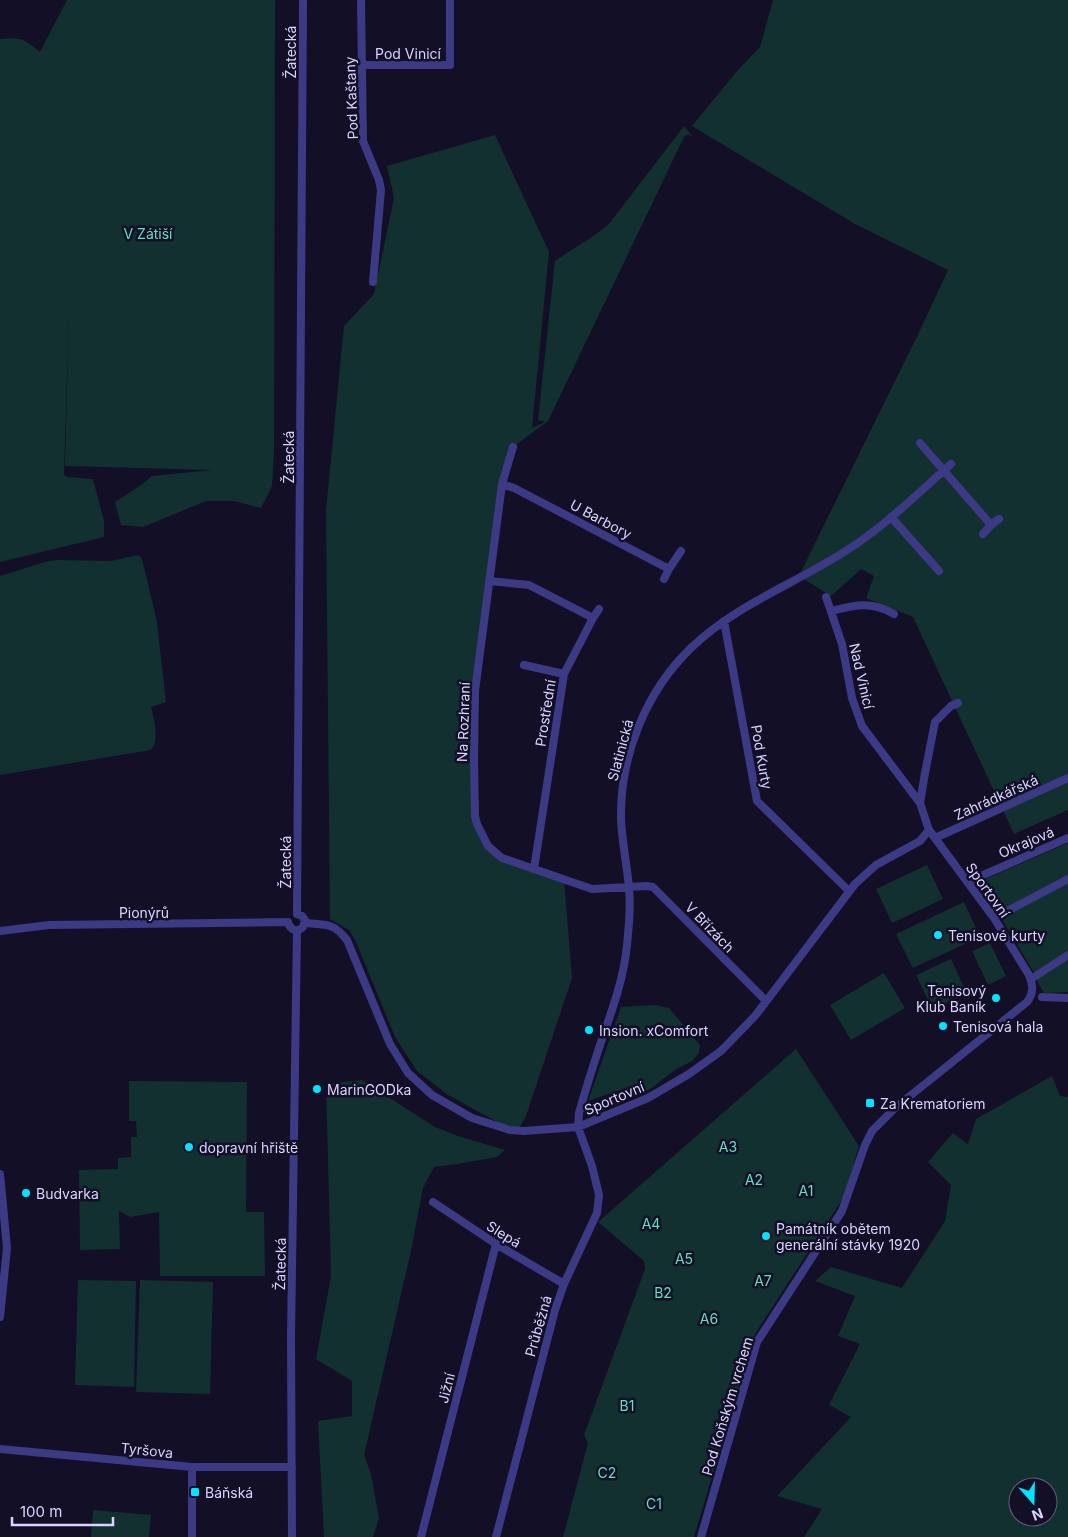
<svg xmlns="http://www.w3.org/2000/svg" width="1068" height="1537" font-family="Inter,sans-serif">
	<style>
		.green { fill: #12302f; fill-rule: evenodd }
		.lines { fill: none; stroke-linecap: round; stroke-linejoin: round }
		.minor { stroke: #3d3a85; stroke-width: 8 }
		.poi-dot { fill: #00e5ff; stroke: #130f26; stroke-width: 2 }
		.labels { text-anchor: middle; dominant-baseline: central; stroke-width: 5; stroke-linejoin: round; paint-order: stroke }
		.street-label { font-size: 14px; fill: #d9d4ff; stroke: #130f26 }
		.park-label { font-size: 14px; fill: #5fe0c0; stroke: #130f26 }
		.poi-label { font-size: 14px; fill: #d9d4ff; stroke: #130f26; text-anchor: start }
	</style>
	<rect width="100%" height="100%" fill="#130f26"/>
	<path class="green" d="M 67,0 L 275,0 L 274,454 L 272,486 L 261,508 L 234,501 L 206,501 L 143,527 L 121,525 L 115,502 L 144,483 L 152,476 L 212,470 L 65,466 L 69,309 L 64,475 L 67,477 L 93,479 L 104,521 L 104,537 L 0,562 L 0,39 C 21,37 24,39 40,52 Z
		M 773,0 L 1068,0 L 1068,810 L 1014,834 L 913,617 L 866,598 L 874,576 L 861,569 L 831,596 L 799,576 L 923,324 L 948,270 L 855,224 L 692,126 L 737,71 L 760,47 Z
		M 684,126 L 693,137 L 688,134 L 684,137 L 548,421 L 513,447 L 502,484 L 475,691 L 475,816 L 486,843 L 506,859 L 564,879 L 572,978 L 526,1116 L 519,1128 L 501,1124 L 448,1095 L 417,1071 L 395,1037 L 356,942 L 349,930 L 330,919 L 326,510 L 344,326 L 374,294 L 394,198 L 387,166 L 495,135 L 549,252 L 532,428 L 545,422 L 538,420 L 555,261 C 573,248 593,238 609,224 Z
		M 138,555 L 142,559 L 157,622 L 166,702 L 151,707 C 154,720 160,739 151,750 L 0,775 L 0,576 L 45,562 L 57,560 L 111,561 Z
		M 1068,843 L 1068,992 L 1044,993 L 1038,983 L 1036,976 L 998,913 L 978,885 L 979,882 Z
		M 927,865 L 943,899 L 892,923 L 876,889 Z
		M 964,902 L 980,937 L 913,968 L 896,934 Z
		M 990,943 L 1006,976 L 988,985 L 972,951 Z
		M 951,959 L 967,994 L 932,1009 L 916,975 Z
		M 884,973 L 905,1008 L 851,1040 L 830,1005 Z
		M 655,1005 L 669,1008 L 700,1045 L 699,1053 L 692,1061 L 675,1070 L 649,1090 L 596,1113 L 591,1111 C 607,1101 627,1097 643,1087 L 643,1082 L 588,1101 L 621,1007 Z
		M 796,1049 L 859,1146 L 845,1195 L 755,1334 L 694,1537 L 563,1537 L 588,1443 L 584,1435 L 645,1269 L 644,1261 L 598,1222 Z
		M 1052,1076 L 1060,1096 L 1068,1097 L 1068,1537 L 804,1537 L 822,1509 L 777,1496 L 851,1417 L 829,1405 L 860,1344 L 838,1336 L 855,1296 L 815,1281 L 831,1267 L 902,1288 L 945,1221 L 951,1185 L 928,1162 L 953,1133 L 968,1144 L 976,1119 ZM 1018,1487 L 1048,1487 L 1048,1517 L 1018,1517 Z
		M 362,1080 L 435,1127 L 458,1136 L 505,1150 L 497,1157 L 457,1164 L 434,1167 L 423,1188 L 411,1251 L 364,1455 L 371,1474 L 379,1518 L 373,1537 L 324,1537 L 318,1421 L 352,1416 L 352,1381 L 316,1359 L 331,1276 L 326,1084 Z
		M 129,1081 L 247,1082 L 246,1212 L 264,1212 L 265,1276 L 160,1276 L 159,1212 L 130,1217 L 119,1211 L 120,1249 L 80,1250 L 79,1170 L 118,1169 L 118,1158 L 131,1157 L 131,1137 L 137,1137 L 136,1121 L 129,1121 Z
		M 78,1280 L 136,1281 L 134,1387 L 75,1385 Z
		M 140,1280 L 213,1282 L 210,1394 L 136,1392 Z
		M 93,1510 L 151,1515 L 149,1537 L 91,1537 Z"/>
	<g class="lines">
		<path class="minor" d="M 361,0 L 363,141 L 379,180 L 381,190 L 373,282
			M 361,65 L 450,65 L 450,0
			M 920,443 L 991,525 L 983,534
			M 513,447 L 502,484 L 475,691 L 474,759 L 475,816 L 477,824 L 488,846 L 502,858 L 592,889 L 646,886 L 653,887 L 766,1001
			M 502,484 L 514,488 L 669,569 L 681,551
			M 891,517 L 939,571
			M 991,525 L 999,519
			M 664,579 L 669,569
			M 489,581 L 529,585 L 593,618 L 564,674 L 534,869
			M 826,597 L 842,644 L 852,698 L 862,726 L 920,803
			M 831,611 C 856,605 871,601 894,614
			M 593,618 L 599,609
			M 724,621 L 757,801 L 849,891
			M 524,665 L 564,674
			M 935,838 L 1068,778
			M 967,882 L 1068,838
			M 297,914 L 303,0
			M 994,918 L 1068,879
			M 288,922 C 290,930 297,933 303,927 L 305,920 L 302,916 L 297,914
			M 305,923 C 326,925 333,922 347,940 L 390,1044 L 408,1073 L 432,1095 L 472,1118 L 510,1130 L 524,1131 L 578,1127 L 648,1098 L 689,1074 L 721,1051 L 755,1016 L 855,884 L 876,865 L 920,841 L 929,830
			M 0,931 L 49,925 L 288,922
			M 1031,979 L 1068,955
			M 1042,997 L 1068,998
			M 0,1174 L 7,1248 L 0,1317
			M 433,1202 L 496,1244 L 564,1284
			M 0,1449 L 192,1467 L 292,1467
			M 192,1537 L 192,1467
			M 292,1537 L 291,1336 L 297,931
			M 421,1537 L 496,1244
			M 496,1537 L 555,1310 L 564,1284 L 597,1213 L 599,1195 L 592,1166 L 578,1127 L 579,1113 C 586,1088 594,1063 602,1039 C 613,1008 624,977 627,945 C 629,926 631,906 629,888 C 627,865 622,842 621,819 C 620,755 646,691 692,647 C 736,605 794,584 844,552 C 883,528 917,494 951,464
			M 701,1537 L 757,1342 L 842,1211 L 865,1145 L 872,1131 L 895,1108 L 1027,1002 C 1034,993 1033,985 1029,975 L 994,918 L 929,830 L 920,803 L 925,773 L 935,722 L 951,706 L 958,703"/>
	</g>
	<g class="poi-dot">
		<circle cx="938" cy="935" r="5"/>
		<circle cx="996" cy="998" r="5"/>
		<circle cx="943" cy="1026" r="5"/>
		<circle cx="589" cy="1030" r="5"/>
		<circle cx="317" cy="1089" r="5"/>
		<rect x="865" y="1098" width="10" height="10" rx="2.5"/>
		<circle cx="189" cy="1147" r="5"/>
		<circle cx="26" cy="1193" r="5"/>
		<circle cx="766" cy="1236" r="5"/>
		<rect x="190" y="1487" width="10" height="10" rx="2.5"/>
	</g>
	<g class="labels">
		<g class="street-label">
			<text transform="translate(290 52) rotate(-90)">Žatecká</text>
			<text x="408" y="53">Pod Vinicí</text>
			<text transform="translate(351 98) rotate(-92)">Pod Kaštany</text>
			<text transform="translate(288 457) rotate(-90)">Žatecká</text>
			<text transform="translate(601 519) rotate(28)">U Barbory</text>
			<text transform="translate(862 676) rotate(77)">Nad Vinicí</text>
			<text transform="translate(545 713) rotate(-81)">Prostřední</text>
			<text transform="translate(463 722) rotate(-88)">Na Rozhraní</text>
			<text transform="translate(620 750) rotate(-75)">Slatinická</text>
			<text transform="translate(762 757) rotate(80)">Pod Kurty</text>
			<text transform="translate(996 797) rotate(-24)">Zahrádkářská</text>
			<text transform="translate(1026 842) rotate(-23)">Okrajová</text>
			<text transform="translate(285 862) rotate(-90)">Žatecká</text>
			<text transform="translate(988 890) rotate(54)">Sportovní</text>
			<text x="144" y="912">Pionýrů</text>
			<text transform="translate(710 927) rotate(46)">V Břízách</text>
			<text transform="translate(614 1098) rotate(-23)">Sportovní</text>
			<text transform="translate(504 1234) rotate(32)">Slepá</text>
			<text transform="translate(280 1264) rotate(-89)">Žatecká</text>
			<text transform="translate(538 1326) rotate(-74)">Průběžná</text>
			<text transform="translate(446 1388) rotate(-76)">Jižní</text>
			<text transform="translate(727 1406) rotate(-73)">Pod Koňským vrchem</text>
			<text transform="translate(147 1450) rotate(6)">Tyršova</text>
		</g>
		<g class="park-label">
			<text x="148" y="233">V Zátiší</text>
			<text x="728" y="1146">A3</text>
			<text x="754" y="1179">A2</text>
			<text x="806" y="1190">A1</text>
			<text x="651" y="1223">A4</text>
			<text x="684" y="1258">A5</text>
			<text x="763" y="1280">A7</text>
			<text x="663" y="1292">B2</text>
			<text x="709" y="1318">A6</text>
			<text x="627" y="1405">B1</text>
			<text x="607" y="1472">C2</text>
			<text x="654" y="1503">C1</text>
		</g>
		<g class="poi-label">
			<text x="948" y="935">Tenisové kurty</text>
			<text x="986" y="990" text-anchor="end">Tenisový<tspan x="986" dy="16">Klub Baník</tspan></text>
			<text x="953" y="1026">Tenisová hala</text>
			<text x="599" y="1030">Insion. xComfort</text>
			<text x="327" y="1089">MarinGODka</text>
			<text x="880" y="1103">Za Krematoriem</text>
			<text x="199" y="1147">dopravní hřiště</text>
			<text x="36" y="1193">Budvarka</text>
			<text x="776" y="1228">Památník obětem<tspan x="776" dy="16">generální stávky 1920</tspan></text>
			<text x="205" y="1492">Báňská</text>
		</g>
	</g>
	<g transform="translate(1033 1502) rotate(160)"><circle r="24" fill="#130f26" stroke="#625e7d"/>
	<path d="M0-4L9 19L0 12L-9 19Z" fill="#00e5ff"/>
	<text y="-8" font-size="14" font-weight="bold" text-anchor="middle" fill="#d9d4ff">N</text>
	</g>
	<path d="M12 1517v8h101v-8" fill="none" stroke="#d9d4ff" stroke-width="2.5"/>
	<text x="20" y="1517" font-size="15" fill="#d9d4ff" stroke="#130f26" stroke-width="4" paint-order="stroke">100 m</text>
</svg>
